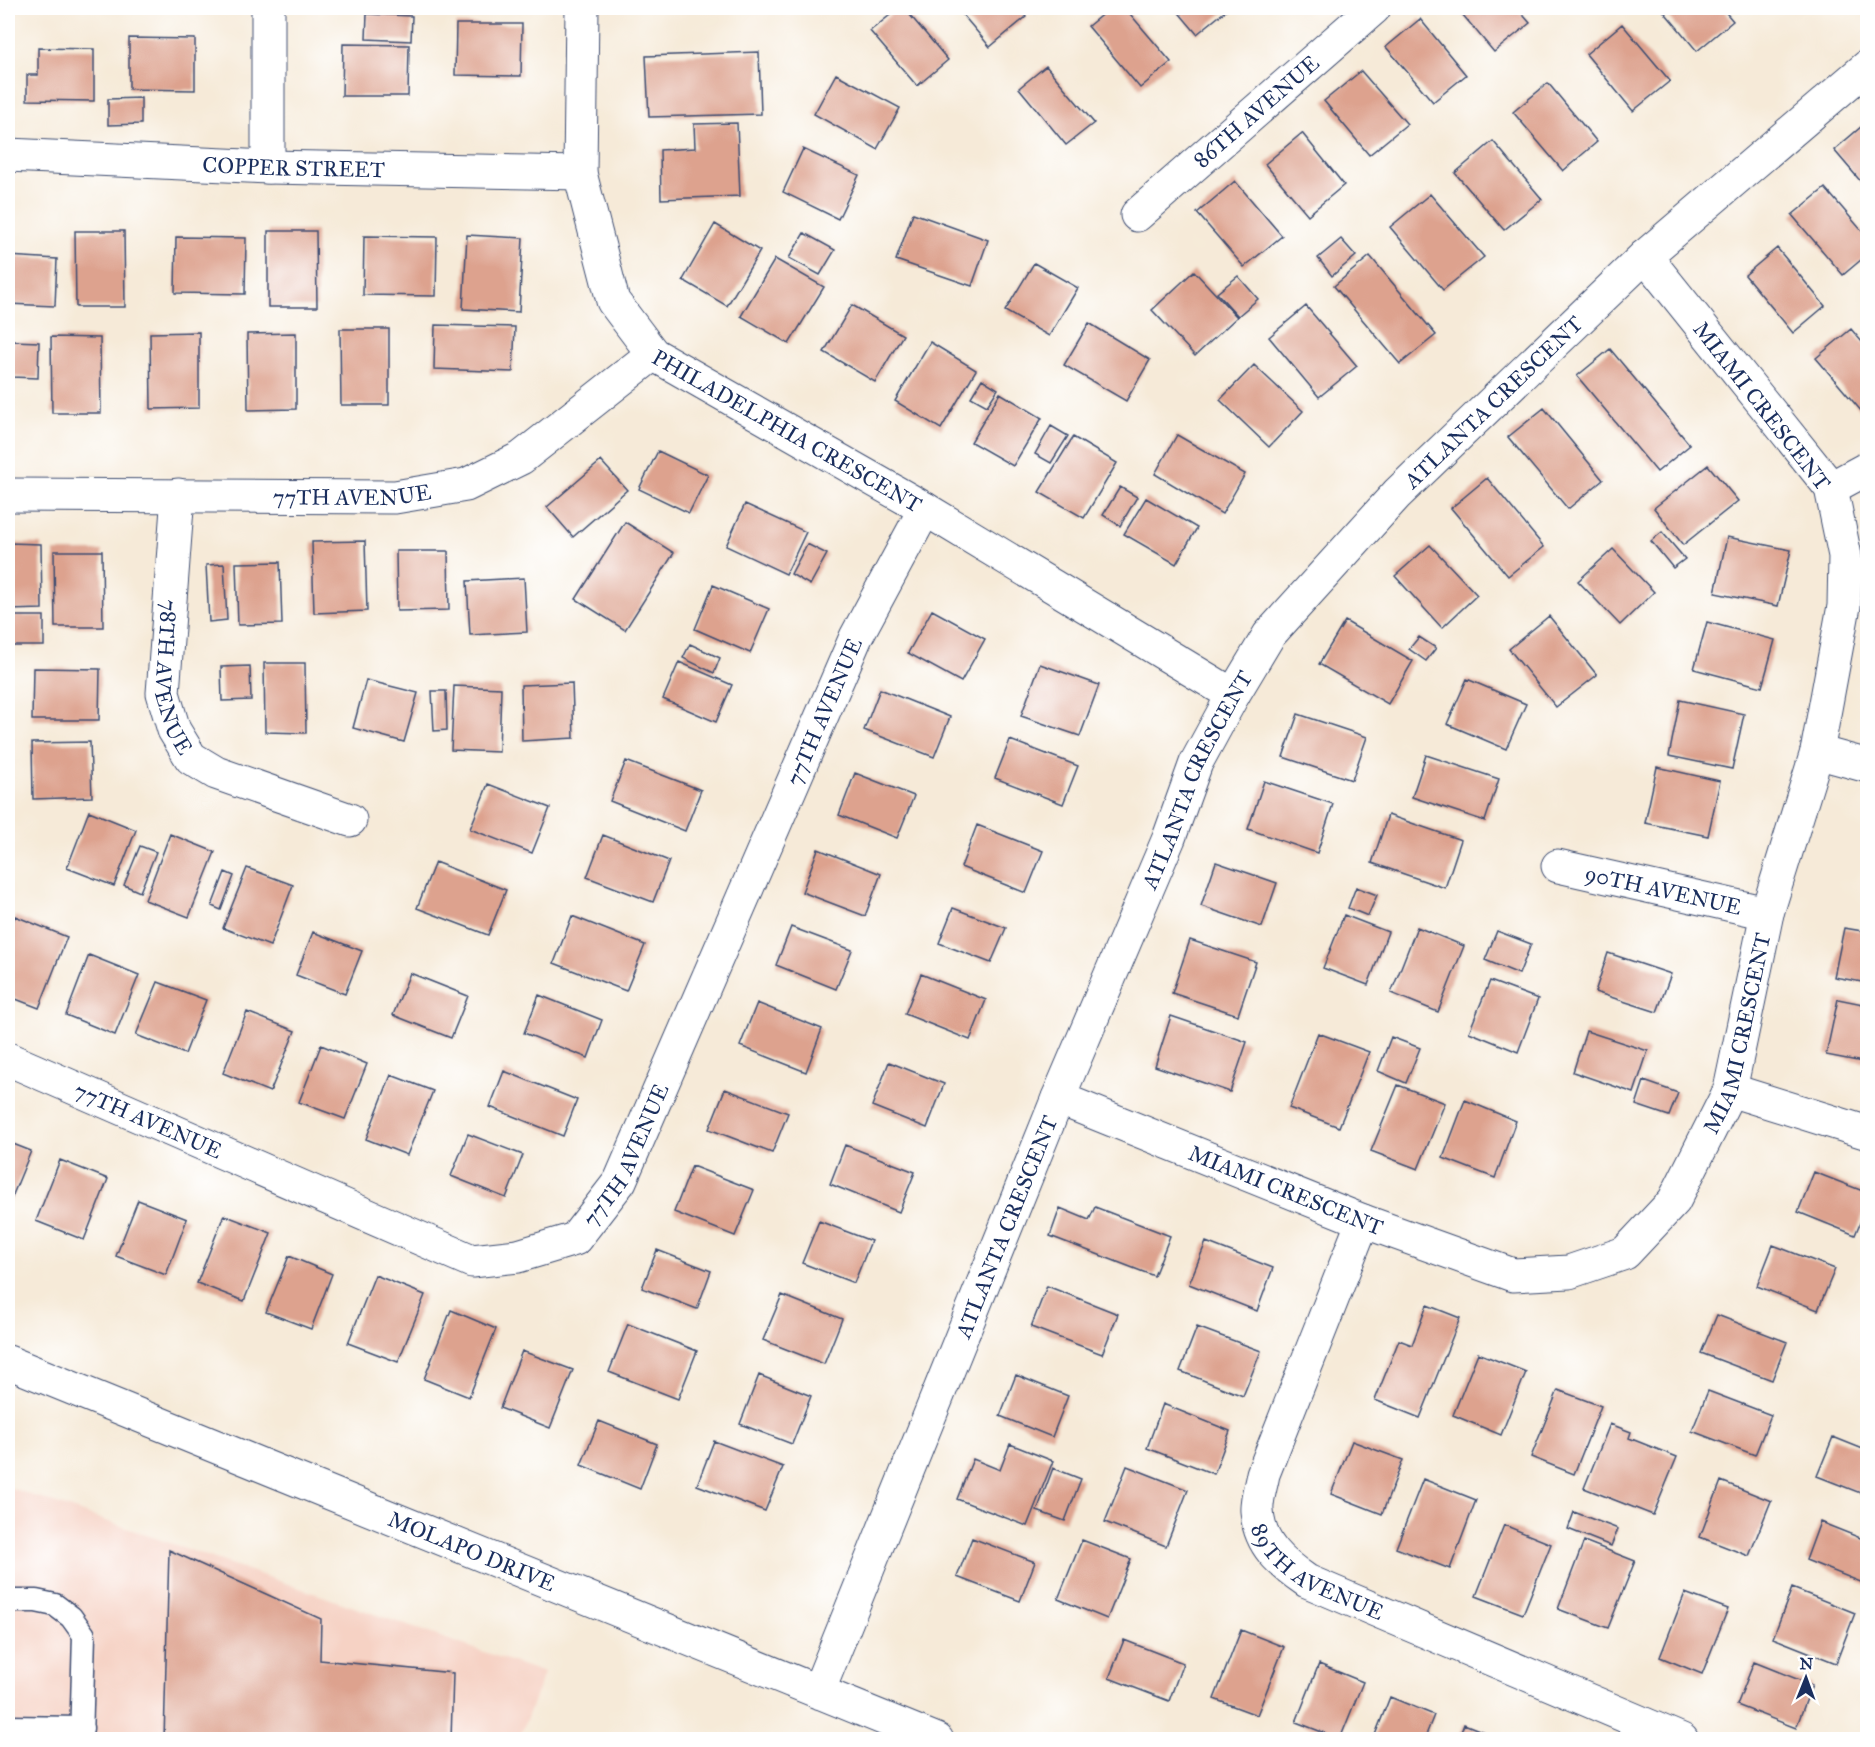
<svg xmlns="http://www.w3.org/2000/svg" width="1875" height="1747" font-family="'IM FELL Great Primer',serif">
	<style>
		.built { fill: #f6d2c4 }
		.building { fill: #dda28e }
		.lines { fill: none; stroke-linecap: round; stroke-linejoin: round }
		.service-casing { stroke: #3c4b70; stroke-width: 25 }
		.minor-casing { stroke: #3c4b70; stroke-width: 35 }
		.service { stroke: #fff; stroke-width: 22 }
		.minor { stroke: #fff; stroke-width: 33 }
		.labels { text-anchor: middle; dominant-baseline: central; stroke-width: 4.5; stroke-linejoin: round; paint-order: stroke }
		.street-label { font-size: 22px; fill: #1b2f5e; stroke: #fff }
	</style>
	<rect width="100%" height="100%" fill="#fff"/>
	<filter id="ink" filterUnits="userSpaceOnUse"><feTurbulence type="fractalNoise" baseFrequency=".0167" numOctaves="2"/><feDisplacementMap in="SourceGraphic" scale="12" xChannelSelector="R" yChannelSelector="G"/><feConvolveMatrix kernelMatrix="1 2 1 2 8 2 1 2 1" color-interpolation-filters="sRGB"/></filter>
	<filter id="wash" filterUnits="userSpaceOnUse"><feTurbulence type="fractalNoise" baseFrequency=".008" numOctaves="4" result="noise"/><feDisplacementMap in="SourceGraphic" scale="24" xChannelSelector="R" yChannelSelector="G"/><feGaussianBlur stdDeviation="1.35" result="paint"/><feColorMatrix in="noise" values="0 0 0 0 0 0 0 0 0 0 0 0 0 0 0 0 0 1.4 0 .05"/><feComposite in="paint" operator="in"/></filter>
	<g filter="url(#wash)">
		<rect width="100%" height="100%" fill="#f6ead8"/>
		<path class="built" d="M 8,1487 L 544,1673 L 519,1739 L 8,1740 Z"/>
		<g id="blocks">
			<path class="building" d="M 899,8 L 904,8 L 948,60 L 917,86 L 870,31 Z
				M 957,8 L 1018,8 L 1026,17 L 990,47 Z
				M 1110,8 L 1125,8 L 1171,62 L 1140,88 L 1088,26 Z
				M 1175,8 L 1229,8 L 1197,34 Z
				M 1457,8 L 1517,8 L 1530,23 L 1494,52 Z
				M 1661,8 L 1722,8 L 1733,21 L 1697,51 Z
				M 367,14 L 412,16 L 411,41 L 366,39 Z
				M 1420,19 L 1466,75 L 1433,102 L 1386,47 Z
				M 456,24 L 522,24 L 521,76 L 455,75 Z
				M 1622,24 L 1670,81 L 1633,111 L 1586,54 Z
				M 129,38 L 195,39 L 195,90 L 129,89 Z
				M 343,44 L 409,45 L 408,96 L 342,96 Z
				M 38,48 L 94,49 L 94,101 L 27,100 L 27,75 L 38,75 Z
				M 759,52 L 761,114 L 649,117 L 646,56 Z
				M 1046,66 L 1094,123 L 1066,145 L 1019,88 Z
				M 1361,71 L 1407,124 L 1369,155 L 1324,101 Z
				M 836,74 L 900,108 L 877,149 L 814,114 Z
				M 1548,83 L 1597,142 L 1563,171 L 1513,112 Z
				M 141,98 L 141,124 L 108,125 L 108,99 Z
				M 1868,121 L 1868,190 L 1834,150 Z
				M 737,123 L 740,196 L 661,199 L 660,150 L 695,148 L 694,124 Z
				M 1302,133 L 1344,185 L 1308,215 L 1265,164 Z
				M 1493,141 L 1542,199 L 1504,230 L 1455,173 Z
				M 803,149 L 859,175 L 838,219 L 783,192 Z
				M 1235,181 L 1282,236 L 1244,267 L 1197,213 Z
				M 1825,188 L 1868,238 L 1868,254 L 1843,275 L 1792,215 Z
				M 1430,194 L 1484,257 L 1443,290 L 1390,227 Z
				M 913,213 L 988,240 L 972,286 L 896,260 Z
				M 715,224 L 760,251 L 727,306 L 683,280 Z
				M 75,231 L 124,231 L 125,307 L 76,307 Z
				M 268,231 L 316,231 L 317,307 L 268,307 Z
				M 804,233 L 835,250 L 820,275 L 789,258 Z
				M 467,235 L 523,238 L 519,312 L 463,309 Z
				M 364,236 L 437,237 L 436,296 L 363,295 Z
				M 176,237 L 246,238 L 245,294 L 175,293 Z
				M 1341,239 L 1356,256 L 1332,276 L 1318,258 Z
				M 1777,248 L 1825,306 L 1793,333 L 1745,275 Z
				M 8,256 L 57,259 L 55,306 L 8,304 Z
				M 1370,256 L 1436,335 L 1400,364 L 1334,286 Z
				M 775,259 L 824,287 L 789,344 L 741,316 Z
				M 1034,263 L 1078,288 L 1049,336 L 1005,311 Z
				M 1194,271 L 1237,317 L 1195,356 L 1152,310 Z
				M 1238,276 L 1258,299 L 1238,316 L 1217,293 Z
				M 852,305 L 903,335 L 875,382 L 824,352 Z
				M 1306,306 L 1357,366 L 1319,397 L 1269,337 Z
				M 1089,323 L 1150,360 L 1126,401 L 1064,365 Z
				M 435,325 L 515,327 L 513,372 L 434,369 Z
				M 340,329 L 389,329 L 389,405 L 341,405 Z
				M 1851,329 L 1868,349 L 1868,419 L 1816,358 Z
				M 199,332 L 199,408 L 151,409 L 150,333 Z
				M 296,333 L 296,409 L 248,410 L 247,334 Z
				M 51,337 L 100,338 L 101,413 L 52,413 Z
				M 12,341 L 39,342 L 38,378 L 11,377 Z
				M 930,342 L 976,370 L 941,429 L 895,401 Z
				M 1610,349 L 1690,445 L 1657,472 L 1577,376 Z
				M 1254,365 L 1303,411 L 1269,447 L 1220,400 Z
				M 982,379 L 998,389 L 987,406 L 971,397 Z
				M 1000,393 L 1042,418 L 1013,466 L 971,442 Z
				M 1544,408 L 1603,480 L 1568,509 L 1508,437 Z
				M 1051,426 L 1068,436 L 1051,463 L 1035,454 Z
				M 1177,435 L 1245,474 L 1222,514 L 1155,474 Z
				M 1073,437 L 1117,463 L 1084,518 L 1039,492 Z
				M 658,451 L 708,475 L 689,513 L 639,489 Z
				M 601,461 L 627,490 L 573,537 L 547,507 Z
				M 1708,465 L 1738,501 L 1683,545 L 1654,508 Z
				M 1487,478 L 1544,547 L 1508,576 L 1451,508 Z
				M 1120,487 L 1137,497 L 1120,526 L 1103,515 Z
				M 1146,498 L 1197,528 L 1176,564 L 1124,534 Z
				M 745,504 L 806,532 L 786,574 L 726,546 Z
				M 625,522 L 674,553 L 625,630 L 576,599 Z
				M 1662,532 L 1685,559 L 1673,568 L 1651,541 Z
				M 1727,537 L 1791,550 L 1778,606 L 1715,593 Z
				M 365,541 L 367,611 L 314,613 L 312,542 Z
				M 8,543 L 41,544 L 42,609 L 8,610 Z
				M 807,544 L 827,554 L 810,585 L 791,574 Z
				M 1430,545 L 1477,595 L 1442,628 L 1395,576 Z
				M 1613,549 L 1654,592 L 1620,625 L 1578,581 Z
				M 54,551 L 102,551 L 103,627 L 55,627 Z
				M 396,551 L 448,551 L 449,610 L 397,611 Z
				M 280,562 L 282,624 L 238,625 L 236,563 Z
				M 224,564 L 227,620 L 209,622 L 206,565 Z
				M 524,578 L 527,632 L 470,635 L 467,581 Z
				M 713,585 L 769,609 L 750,653 L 695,629 Z
				M 932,610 L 985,639 L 961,682 L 908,653 Z
				M 10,616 L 44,616 L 44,646 L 9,646 Z
				M 1549,616 L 1597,675 L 1556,707 L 1509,649 Z
				M 1345,621 L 1413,661 L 1388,704 L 1319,664 Z
				M 1707,622 L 1775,640 L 1762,687 L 1694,669 Z
				M 1419,637 L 1436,648 L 1426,661 L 1409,649 Z
				M 690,644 L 720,658 L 714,673 L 683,658 Z
				M 679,662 L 732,685 L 716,722 L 663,699 Z
				M 264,663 L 305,663 L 306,733 L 265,732 Z
				M 1040,664 L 1099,685 L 1080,736 L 1021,716 Z
				M 250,666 L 251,700 L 222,701 L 221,667 Z
				M 33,668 L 100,669 L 99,720 L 32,720 Z
				M 1467,679 L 1526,704 L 1506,749 L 1447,724 Z
				M 366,680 L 418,693 L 404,742 L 353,728 Z
				M 572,683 L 574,738 L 522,741 L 521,685 Z
				M 454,686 L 501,688 L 499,752 L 451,750 Z
				M 880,689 L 950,717 L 934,757 L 864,730 Z
				M 432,691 L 446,691 L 447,730 L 434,731 Z
				M 1680,700 L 1744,714 L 1732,769 L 1669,756 Z
				M 1298,714 L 1367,737 L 1352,780 L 1283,757 Z
				M 1010,740 L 1078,766 L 1063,804 L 995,778 Z
				M 90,742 L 92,797 L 33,799 L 32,743 Z
				M 1426,755 L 1499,779 L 1485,821 L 1412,797 Z
				M 626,761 L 701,790 L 685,831 L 610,801 Z
				M 1657,767 L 1720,781 L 1708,836 L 1645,823 Z
				M 855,773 L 914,796 L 897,838 L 839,815 Z
				M 1264,781 L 1333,804 L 1317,853 L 1248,829 Z
				M 488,784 L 550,808 L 532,853 L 470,829 Z
				M 89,811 L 136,830 L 114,886 L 67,868 Z
				M 1388,815 L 1461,840 L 1445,888 L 1372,863 Z
				M 977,825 L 1043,851 L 1026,893 L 961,867 Z
				M 170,834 L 215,852 L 189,917 L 145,900 Z
				M 603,835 L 669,861 L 653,902 L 587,877 Z
				M 140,846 L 156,852 L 140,892 L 124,885 Z
				M 818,849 L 881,874 L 865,916 L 802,892 Z
				M 435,862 L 506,890 L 488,935 L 417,908 Z
				M 1216,862 L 1277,883 L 1262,927 L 1201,906 Z
				M 247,868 L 293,885 L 270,946 L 223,928 Z
				M 225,872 L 234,876 L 221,910 L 212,906 Z
				M 1356,887 L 1377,895 L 1368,916 L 1348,908 Z
				M 953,908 L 1006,928 L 991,963 L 939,943 Z
				M 1344,915 L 1388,932 L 1368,985 L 1323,968 Z
				M 15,916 L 67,937 L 39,1008 L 8,996 L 8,936 Z
				M 572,916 L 645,945 L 626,991 L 554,963 Z
				M 791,927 L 852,950 L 836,989 L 776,965 Z
				M 1417,927 L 1464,946 L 1438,1012 L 1391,993 Z
				M 1844,928 L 1868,932 L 1868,983 L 1834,977 Z
				M 1497,931 L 1531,944 L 1519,974 L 1485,960 Z
				M 313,932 L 362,951 L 345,994 L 296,975 Z
				M 1190,940 L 1256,962 L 1238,1015 L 1172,993 Z
				M 1608,953 L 1671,974 L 1657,1012 L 1595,992 Z
				M 89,955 L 139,975 L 115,1035 L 66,1015 Z
				M 410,973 L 468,996 L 451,1038 L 393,1015 Z
				M 921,974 L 986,1000 L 970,1040 L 905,1014 Z
				M 1490,981 L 1538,999 L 1518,1052 L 1469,1032 Z
				M 158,982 L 206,1000 L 185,1054 L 136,1035 Z
				M 539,995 L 602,1020 L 588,1058 L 524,1033 Z
				M 1838,999 L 1868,1005 L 1868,1063 L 1826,1055 Z
				M 757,1003 L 822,1029 L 806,1072 L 740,1046 Z
				M 247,1012 L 295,1031 L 270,1092 L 223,1073 Z
				M 1171,1016 L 1247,1042 L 1230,1092 L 1155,1066 Z
				M 1586,1031 L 1648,1051 L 1634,1093 L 1573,1072 Z
				M 1318,1033 L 1369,1052 L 1339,1127 L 1289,1108 Z
				M 1391,1037 L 1420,1048 L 1406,1083 L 1378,1071 Z
				M 321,1045 L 367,1064 L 345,1119 L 299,1102 Z
				M 889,1062 L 944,1084 L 927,1128 L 872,1106 Z
				M 504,1071 L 577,1100 L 563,1136 L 490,1107 Z
				M 391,1075 L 433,1091 L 407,1155 L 366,1139 Z
				M 1644,1081 L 1678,1093 L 1669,1116 L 1636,1105 Z
				M 1398,1085 L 1445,1103 L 1418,1169 L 1371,1151 Z
				M 725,1089 L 788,1113 L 772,1153 L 709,1129 Z
				M 1465,1100 L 1516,1121 L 1495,1178 L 1443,1158 Z
				M 468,1134 L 523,1155 L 506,1198 L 451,1176 Z
				M 8,1142 L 31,1151 L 10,1202 L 8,1201 Z
				M 845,1145 L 915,1172 L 899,1212 L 830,1184 Z
				M 60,1160 L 108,1179 L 84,1240 L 36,1221 Z
				M 692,1166 L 754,1190 L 735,1236 L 674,1212 Z
				M 1814,1172 L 1868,1193 L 1868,1203 L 1855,1235 L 1798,1212 Z
				M 138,1200 L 187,1219 L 166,1275 L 116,1256 Z
				M 1095,1207 L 1170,1236 L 1154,1276 L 1050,1236 L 1060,1208 L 1089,1220 Z
				M 224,1215 L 271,1233 L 244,1301 L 197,1283 Z
				M 819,1221 L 871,1241 L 854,1283 L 802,1263 Z
				M 1206,1242 L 1273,1268 L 1257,1311 L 1189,1284 Z
				M 1773,1245 L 1835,1269 L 1818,1310 L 1757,1286 Z
				M 657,1250 L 711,1271 L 697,1309 L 642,1288 Z
				M 289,1256 L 332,1274 L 311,1329 L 266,1312 Z
				M 375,1275 L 425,1295 L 398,1362 L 348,1343 Z
				M 1047,1286 L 1118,1314 L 1102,1354 L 1031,1327 Z
				M 782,1295 L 842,1319 L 824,1364 L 763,1340 Z
				M 1427,1305 L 1460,1318 L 1420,1418 L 1375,1400 L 1399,1340 L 1412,1345 Z
				M 451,1310 L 496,1329 L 469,1397 L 424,1379 Z
				M 1717,1315 L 1787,1342 L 1772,1380 L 1701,1353 Z
				M 628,1324 L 697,1351 L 678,1399 L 609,1372 Z
				M 1197,1327 L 1261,1351 L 1243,1396 L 1180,1371 Z
				M 522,1351 L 573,1370 L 550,1428 L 500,1408 Z
				M 1478,1353 L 1526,1372 L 1501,1435 L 1453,1415 Z
				M 759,1375 L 811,1396 L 792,1444 L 740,1424 Z
				M 1016,1375 L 1068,1396 L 1052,1437 L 1000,1416 Z
				M 1558,1390 L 1601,1406 L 1574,1474 L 1531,1457 Z
				M 1708,1391 L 1771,1415 L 1755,1455 L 1692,1431 Z
				M 1163,1404 L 1230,1431 L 1214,1474 L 1147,1448 Z
				M 599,1421 L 657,1444 L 640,1489 L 581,1465 Z
				M 1610,1424 L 1631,1432 L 1629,1438 L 1677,1457 L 1653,1515 L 1584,1488 Z
				M 1833,1437 L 1868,1451 L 1868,1496 L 1817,1476 Z
				M 714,1441 L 783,1467 L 765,1511 L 697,1485 Z
				M 1352,1441 L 1403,1460 L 1382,1514 L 1331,1494 Z
				M 1010,1444 L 1053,1461 L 1027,1526 L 957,1499 L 973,1459 L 1000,1470 Z
				M 1127,1466 L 1188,1490 L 1166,1546 L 1105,1522 Z
				M 1053,1468 L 1081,1479 L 1065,1521 L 1037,1511 Z
				M 1423,1479 L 1476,1500 L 1450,1569 L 1396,1548 Z
				M 1721,1481 L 1771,1501 L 1749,1556 L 1700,1537 Z
				M 1574,1512 L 1618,1529 L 1611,1546 L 1568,1529 Z
				M 1820,1522 L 1868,1541 L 1868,1585 L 1806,1560 Z
				M 1504,1525 L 1551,1544 L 1523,1614 L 1476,1596 Z
				M 972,1538 L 1035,1562 L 1020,1601 L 957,1577 Z
				M 1082,1540 L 1131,1559 L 1107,1619 L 1058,1599 Z
				M 1584,1541 L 1635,1561 L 1608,1628 L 1558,1609 Z
				M 169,1550 L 321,1619 L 320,1660 L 453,1673 L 451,1740 L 164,1740 Z
				M 1792,1588 L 1855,1613 L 1836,1663 L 1773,1638 Z
				M 1685,1593 L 1728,1609 L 1702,1674 L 1660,1657 Z
				M 1241,1630 L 1284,1647 L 1257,1715 L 1214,1699 Z
				M 1124,1640 L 1183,1663 L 1169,1701 L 1109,1678 Z
				M 1754,1662 L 1812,1685 L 1796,1728 L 1737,1705 Z
				M 1319,1664 L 1363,1682 L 1340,1739 L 1296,1722 Z
				M 1390,1697 L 1434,1715 L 1424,1740 L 1373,1740 Z
				M 1464,1724 L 1502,1739 L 1502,1740 L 1458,1740 Z"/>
		</g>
	</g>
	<g filter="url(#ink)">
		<use href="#blocks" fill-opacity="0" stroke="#3c4b70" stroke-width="1.5"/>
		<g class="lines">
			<defs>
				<path id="service" d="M 8,1601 L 36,1601 L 55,1605 L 71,1617 L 84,1635 L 81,1740
					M 8,1727 L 82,1728"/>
				<g id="minor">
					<path d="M 268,8 L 268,167"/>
					<path id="s1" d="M 582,8 L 580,173 L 613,301 L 653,354 L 925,509 L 1233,695"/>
					<path id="s2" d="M 8,155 L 268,167 L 580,173"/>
					<path id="s3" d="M 1137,215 L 1374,8"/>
					<path d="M 1831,488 L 1868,468"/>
					<path id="s4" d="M 8,495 L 395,497 L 466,485 L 521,458 L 653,354"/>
					<path id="s5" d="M 178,495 L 163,693 L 174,730 L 191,758 L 216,773 L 350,820"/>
					<path d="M 1817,752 L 1868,766"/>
					<path id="s6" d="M 1558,866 L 1767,913"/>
					<path id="s7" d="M 8,1059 L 472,1261 L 518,1256 L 575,1239 L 620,1181 L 856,637 L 925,509"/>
					<path d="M 1730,1090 L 1868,1133"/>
					<path id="s8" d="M 1058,1098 L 1363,1221 L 1513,1275 L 1569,1272 L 1625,1253 L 1674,1201 L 1730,1090 L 1767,913 L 1817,752 L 1844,606 L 1845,556 L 1831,488 L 1645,256"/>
					<path id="s9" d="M 1363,1221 L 1263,1474 C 1261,1486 1256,1500 1257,1511 C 1259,1545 1281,1563 1307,1581 L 1682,1740"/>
					<path id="s10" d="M 8,1362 L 937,1740"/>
					<path id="s11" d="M 818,1692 L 1058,1098 L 1169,838 L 1196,763 L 1233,695 L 1269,635 L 1397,494 L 1645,256 L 1868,66"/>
				</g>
			</defs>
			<use href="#service" class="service-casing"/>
			<use href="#minor" class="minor-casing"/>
			<use href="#service" class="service"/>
			<use href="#minor" class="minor"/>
		</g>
	</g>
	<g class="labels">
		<g class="street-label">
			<text stroke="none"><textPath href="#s3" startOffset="158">86TH AVENUE</textPath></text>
			<text stroke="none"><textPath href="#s2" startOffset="286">COPPER STREET</textPath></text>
			<text stroke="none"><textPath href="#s11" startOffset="1474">ATLANTA CRESCENT</textPath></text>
			<text transform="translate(1762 406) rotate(52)">MIAMI CRESCENT</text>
			<text stroke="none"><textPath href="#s1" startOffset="518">PHILADELPHIA CRESCENT</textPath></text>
			<text stroke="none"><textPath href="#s4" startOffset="344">77TH AVENUE</textPath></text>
			<text stroke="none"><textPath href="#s5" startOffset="184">78TH AVENUE</textPath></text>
			<text stroke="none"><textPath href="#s7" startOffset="1197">77TH AVENUE</textPath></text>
			<text stroke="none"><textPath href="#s11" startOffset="988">ATLANTA CRESCENT</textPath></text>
			<text stroke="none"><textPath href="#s6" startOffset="108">90TH AVENUE</textPath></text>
			<text stroke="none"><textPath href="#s8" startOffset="856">MIAMI CRESCENT</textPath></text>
			<text stroke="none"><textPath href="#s7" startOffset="153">77TH AVENUE</textPath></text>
			<text stroke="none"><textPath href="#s7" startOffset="711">77TH AVENUE</textPath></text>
			<text stroke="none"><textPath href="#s8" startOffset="246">MIAMI CRESCENT</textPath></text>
			<text stroke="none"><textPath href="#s11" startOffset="502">ATLANTA CRESCENT</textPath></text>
			<text stroke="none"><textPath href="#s10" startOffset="501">MOLAPO DRIVE</textPath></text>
			<text stroke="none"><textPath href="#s9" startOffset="402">89TH AVENUE</textPath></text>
		</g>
	</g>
	<rect width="1875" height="1747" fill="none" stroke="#fff" stroke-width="30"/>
	<g transform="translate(1806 1678) rotate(1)" stroke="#ffffff" stroke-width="4.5" paint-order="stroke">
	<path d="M0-4.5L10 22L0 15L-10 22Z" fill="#1b2f5e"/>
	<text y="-9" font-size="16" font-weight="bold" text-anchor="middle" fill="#1b2f5e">N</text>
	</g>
</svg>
